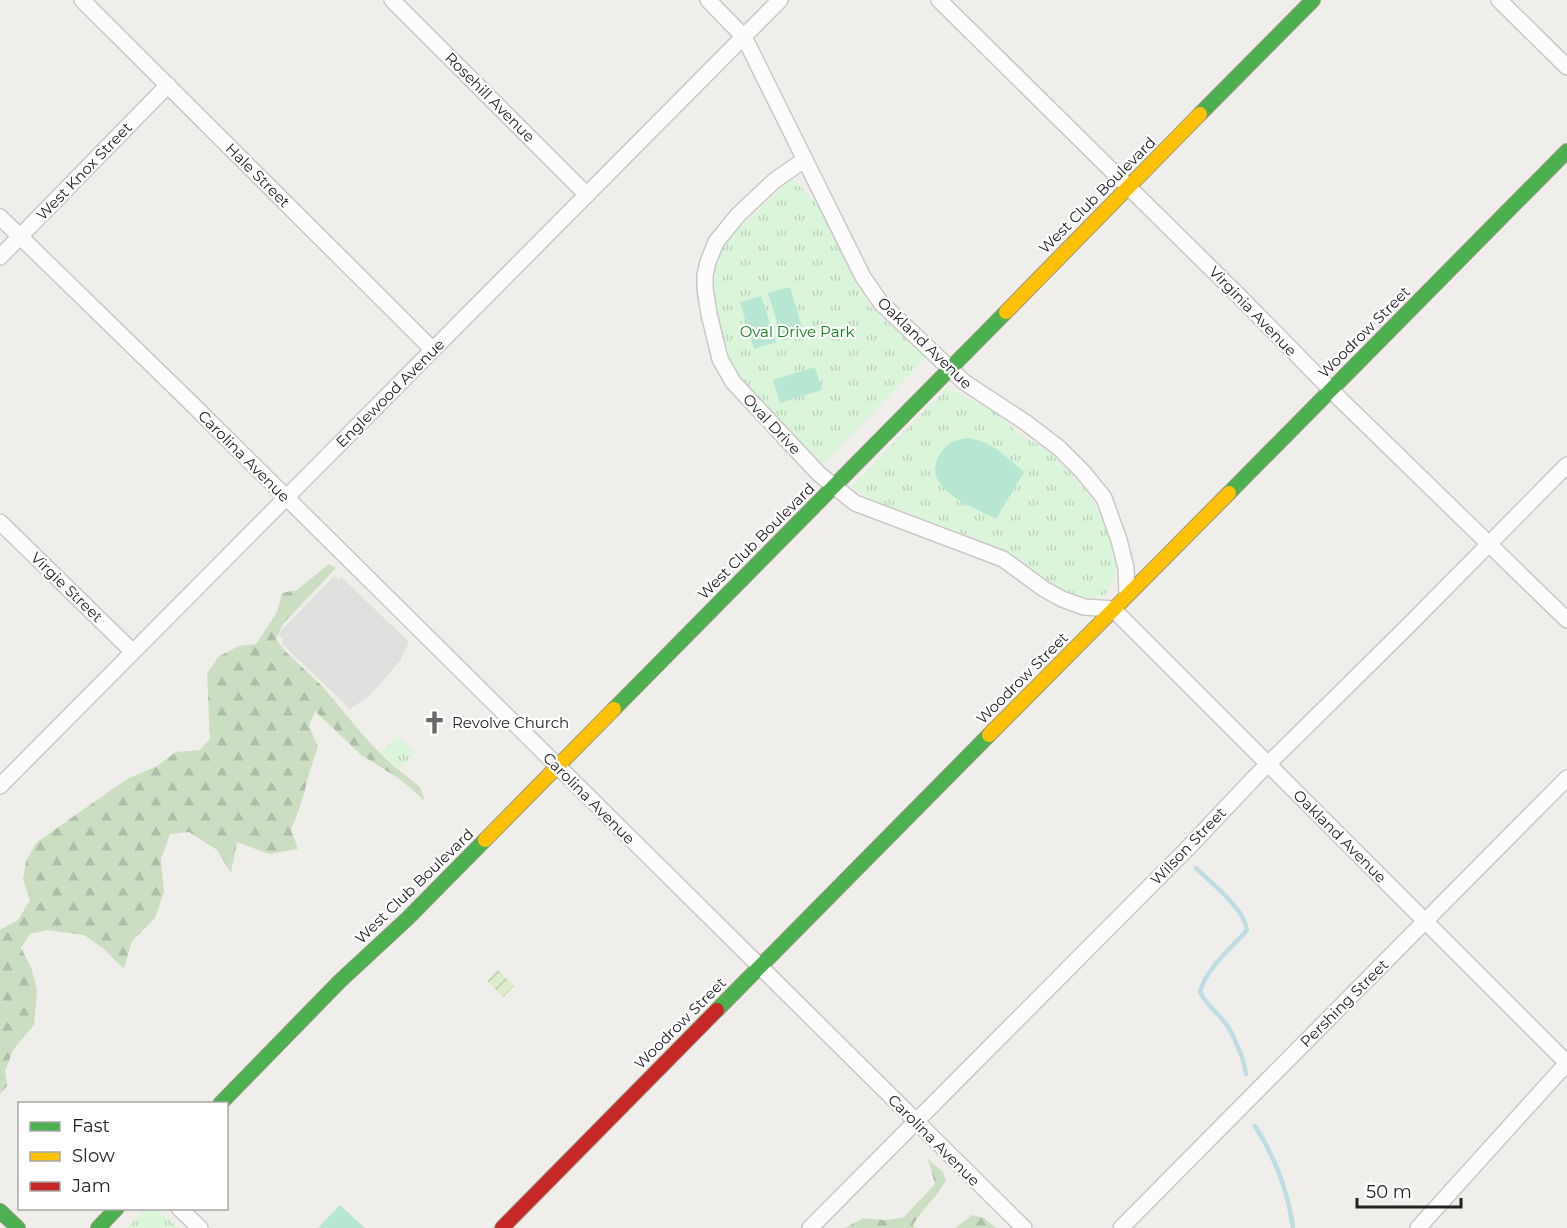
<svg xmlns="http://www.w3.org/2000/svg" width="1567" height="1228" font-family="Montserrat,sans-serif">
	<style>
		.forest { fill: url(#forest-firs) }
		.park { fill: url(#park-tufts) }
		.garden { fill: url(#garden-furrows) }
		.pitch { fill: #b7e6d2 }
		.parking { fill: #e0dfde }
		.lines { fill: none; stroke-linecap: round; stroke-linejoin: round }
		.stream { stroke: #bfdbe3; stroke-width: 4.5 }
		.street-casing { stroke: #c9c8c7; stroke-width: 18 }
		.fast-casing { stroke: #999a82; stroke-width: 16 }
		.slow-casing { stroke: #999a82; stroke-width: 16 }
		.jam-casing { stroke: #999a82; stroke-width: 16 }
		.street { stroke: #fdfcfc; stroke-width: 15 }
		.fast { stroke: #4caf50; stroke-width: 14 }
		.slow { stroke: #ffc107; stroke-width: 14 }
		.jam { stroke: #c62828; stroke-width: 14 }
		.labels { text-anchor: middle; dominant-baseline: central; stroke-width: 4.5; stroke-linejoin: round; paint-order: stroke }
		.street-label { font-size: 15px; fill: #222; stroke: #fff }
		.park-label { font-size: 15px; fill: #0c8416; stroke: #fff }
		.poi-label { font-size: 15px; fill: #222; stroke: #fff; text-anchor: start }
	</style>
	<defs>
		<pattern id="forest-firs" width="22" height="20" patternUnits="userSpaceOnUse" patternTransform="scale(1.5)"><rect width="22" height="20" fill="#cbdec1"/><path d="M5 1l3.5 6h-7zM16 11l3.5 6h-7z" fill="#aebea6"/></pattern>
		<pattern id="park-tufts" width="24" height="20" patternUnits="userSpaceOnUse" patternTransform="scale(1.5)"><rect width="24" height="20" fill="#daf5da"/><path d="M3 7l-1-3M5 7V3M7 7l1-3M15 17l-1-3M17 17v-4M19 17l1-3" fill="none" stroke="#bbd2bb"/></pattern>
		<pattern id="garden-furrows" width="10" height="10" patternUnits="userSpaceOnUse" patternTransform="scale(1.5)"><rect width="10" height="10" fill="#ddeccb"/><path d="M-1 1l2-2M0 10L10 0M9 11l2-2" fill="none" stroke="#bdcaae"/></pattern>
	</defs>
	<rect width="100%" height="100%" fill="#f0eeeb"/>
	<path class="forest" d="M 329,564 L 336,568 L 283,624 L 276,639 L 286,652 L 322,686 L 369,742 L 390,763 L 420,787 L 425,801 L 401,780 L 360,754 L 315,711 L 309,726 L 318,747 C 307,774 304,803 291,829 L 298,849 L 269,854 L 237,842 L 231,873 L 217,850 L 189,832 L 170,834 L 161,859 L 164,892 L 155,918 L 132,941 L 124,969 L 104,949 L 84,935 L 47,930 L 30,934 L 21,948 L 31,967 L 37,990 L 34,1025 L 13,1050 L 5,1071 L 7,1086 L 0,1094 L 0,930 L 18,920 L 30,900 L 23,879 L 26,861 L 37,842 L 127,779 L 157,766 L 176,752 L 200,750 L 210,739 L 207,674 L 219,656 L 239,646 L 256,644 L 277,612 L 282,593 L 297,590 Z
		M 928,1159 L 942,1171 L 946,1180 C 938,1196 923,1208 913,1225 L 915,1228 L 845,1228 L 863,1218 L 885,1220 L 903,1218 L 935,1184 Z
		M 972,1215 L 984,1218 L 996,1228 L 955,1228 Z"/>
	<path class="park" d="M 792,179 L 818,205 L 871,307 L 926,358 L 823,464 L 730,374 L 712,295 L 712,280 L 717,255 L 731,235 Z
		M 947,388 L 995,412 L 1018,433 L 1047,450 L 1074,476 L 1093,500 L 1113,544 L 1117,565 L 1114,579 L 1105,595 L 1088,598 L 1065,593 L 1047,585 L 1005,554 L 951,528 L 925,521 L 870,499 L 851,487 Z
		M 397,736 L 415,752 L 399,768 L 382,752 Z
		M 147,1208 L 157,1209 L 178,1228 L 127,1228 Z"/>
	<path class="garden" d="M 498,970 L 514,986 L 503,997 L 487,981 Z"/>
	<path class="pitch" d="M 790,287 L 804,334 L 783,341 L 768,293 Z
		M 761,296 L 776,342 L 754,349 L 740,302 Z
		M 815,367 L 822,390 L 780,403 L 773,380 Z
		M 968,438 C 993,442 1005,456 1024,472 L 996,519 C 975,508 922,489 938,458 C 945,444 952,440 968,438 Z
		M 340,1205 L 365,1228 L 318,1228 Z"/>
	<path class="parking" d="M 334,576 L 338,580 L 341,577 L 409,642 L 401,658 L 401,660 L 369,696 L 350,709 L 281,643 L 284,640 L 278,634 Z"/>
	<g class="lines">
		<path class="stream" d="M 1196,868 C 1212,884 1244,908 1247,930 C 1232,948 1206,968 1200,992 C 1206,1005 1218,1013 1227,1025 C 1235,1038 1244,1059 1246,1074
			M 1255,1126 C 1275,1157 1288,1191 1293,1228"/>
		<defs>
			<path id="street" d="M 82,0 L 433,350
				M 392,0 L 587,195
				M 708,0 L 744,37 L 750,49 L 863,277 L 881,303 L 964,382 L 1025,422 L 1059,448 L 1083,472 L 1104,498 L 1119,540 L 1126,568 L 1127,594
				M 939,0 L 1243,300 L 1341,400 L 1567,620
				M 1499,0 L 1567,67
				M 804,160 L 774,181 L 738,215 L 716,242 L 708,262 L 705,275 L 705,288 L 709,314 L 720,359 L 733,382 L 819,474 L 855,503 L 1003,559 L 1044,589 L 1062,599 L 1084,607 L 1113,609 L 1567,1063
				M 0,217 L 191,403 L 1024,1228
				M 0,257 L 168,85
				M 0,522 L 133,652
				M 0,786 L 780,0
				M 179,1208 L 200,1228
				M 810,1228 L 1187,849 L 1255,777 L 1407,627 L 1567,465
				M 1121,1228 L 1567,778
				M 1418,1228 L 1567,1063"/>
			<path id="fast" d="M 1200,114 L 1313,0
				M 1229,493 L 1567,151
				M 614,709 L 1006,312
				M 717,1010 L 989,735
				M 220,1104 L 340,981 L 408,918 L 485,840
				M 0,1211 L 18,1228
				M 98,1228 L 117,1208"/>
			<path id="slow" d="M 1006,312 L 1200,114
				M 989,735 L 1229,493
				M 485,840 L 614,709"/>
			<path id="jam" d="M 502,1228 L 717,1010"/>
		</defs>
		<use href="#street" class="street-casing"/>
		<use href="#fast" class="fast-casing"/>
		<use href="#slow" class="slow-casing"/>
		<use href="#jam" class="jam-casing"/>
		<use href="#street" class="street"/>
		<use href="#fast" class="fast"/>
		<use href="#slow" class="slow"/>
		<use href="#jam" class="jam"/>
	</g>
	<defs>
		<symbol id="church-bare" viewBox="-9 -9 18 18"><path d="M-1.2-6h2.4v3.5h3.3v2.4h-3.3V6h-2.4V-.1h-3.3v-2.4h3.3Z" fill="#6a6968" stroke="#fff" stroke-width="2.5" paint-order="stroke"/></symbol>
	</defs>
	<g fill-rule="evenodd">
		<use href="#church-bare" x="418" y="706" width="33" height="33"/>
	</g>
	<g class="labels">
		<g class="street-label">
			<text transform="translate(490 97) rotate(45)">Rosehill Avenue</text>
			<text transform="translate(84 171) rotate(-46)">West Knox Street</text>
			<text transform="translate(258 175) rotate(45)">Hale Street</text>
			<text transform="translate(1097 195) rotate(-45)">West Club Boulevard</text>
			<text transform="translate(1253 311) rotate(46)">Virginia Avenue</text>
			<text transform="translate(1364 332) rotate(-45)">Woodrow Street</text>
			<text transform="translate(925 343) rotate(44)">Oakland Avenue</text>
			<text transform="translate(390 393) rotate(-45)">Englewood Avenue</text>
			<text transform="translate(772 424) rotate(47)">Oval Drive</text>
			<text transform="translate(244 456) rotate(45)">Carolina Avenue</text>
			<text transform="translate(756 541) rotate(-45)">West Club Boulevard</text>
			<text transform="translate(67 587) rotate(44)">Virgie Street</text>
			<text transform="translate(1022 678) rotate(-45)">Woodrow Street</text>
			<text transform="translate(589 798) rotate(45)">Carolina Avenue</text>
			<text transform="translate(1340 836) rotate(45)">Oakland Avenue</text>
			<text transform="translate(1188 846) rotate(-46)">Wilson Street</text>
			<text transform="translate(414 886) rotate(-44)">West Club Boulevard</text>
			<text transform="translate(1344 1003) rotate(-45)">Pershing Street</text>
			<text transform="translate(680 1023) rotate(-45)">Woodrow Street</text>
			<text transform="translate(934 1140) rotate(45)">Carolina Avenue</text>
		</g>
		<g class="park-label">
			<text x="797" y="331">Oval Drive Park</text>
		</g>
		<g class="poi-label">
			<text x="452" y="722">Revolve Church</text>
		</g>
	</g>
	<rect x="18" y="1102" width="210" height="108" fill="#ffffff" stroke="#a7a7a7" stroke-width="1.5"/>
	<rect x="30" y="1122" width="30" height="9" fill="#4caf50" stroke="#a7a7a7" stroke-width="1.5"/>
	<text x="72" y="1132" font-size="18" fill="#222222">Fast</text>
	<rect x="30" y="1152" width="30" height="9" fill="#ffc107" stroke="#a7a7a7" stroke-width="1.5"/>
	<text x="72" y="1162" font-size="18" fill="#222222">Slow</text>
	<rect x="30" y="1182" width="30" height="9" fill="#c62828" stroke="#a7a7a7" stroke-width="1.5"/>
	<text x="72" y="1192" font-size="18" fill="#222222">Jam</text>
	<path d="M1357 1198v9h104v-9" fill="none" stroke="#222222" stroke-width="3"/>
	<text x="1366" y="1198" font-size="18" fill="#222222" stroke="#ffffff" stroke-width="4.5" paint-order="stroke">50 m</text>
</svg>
